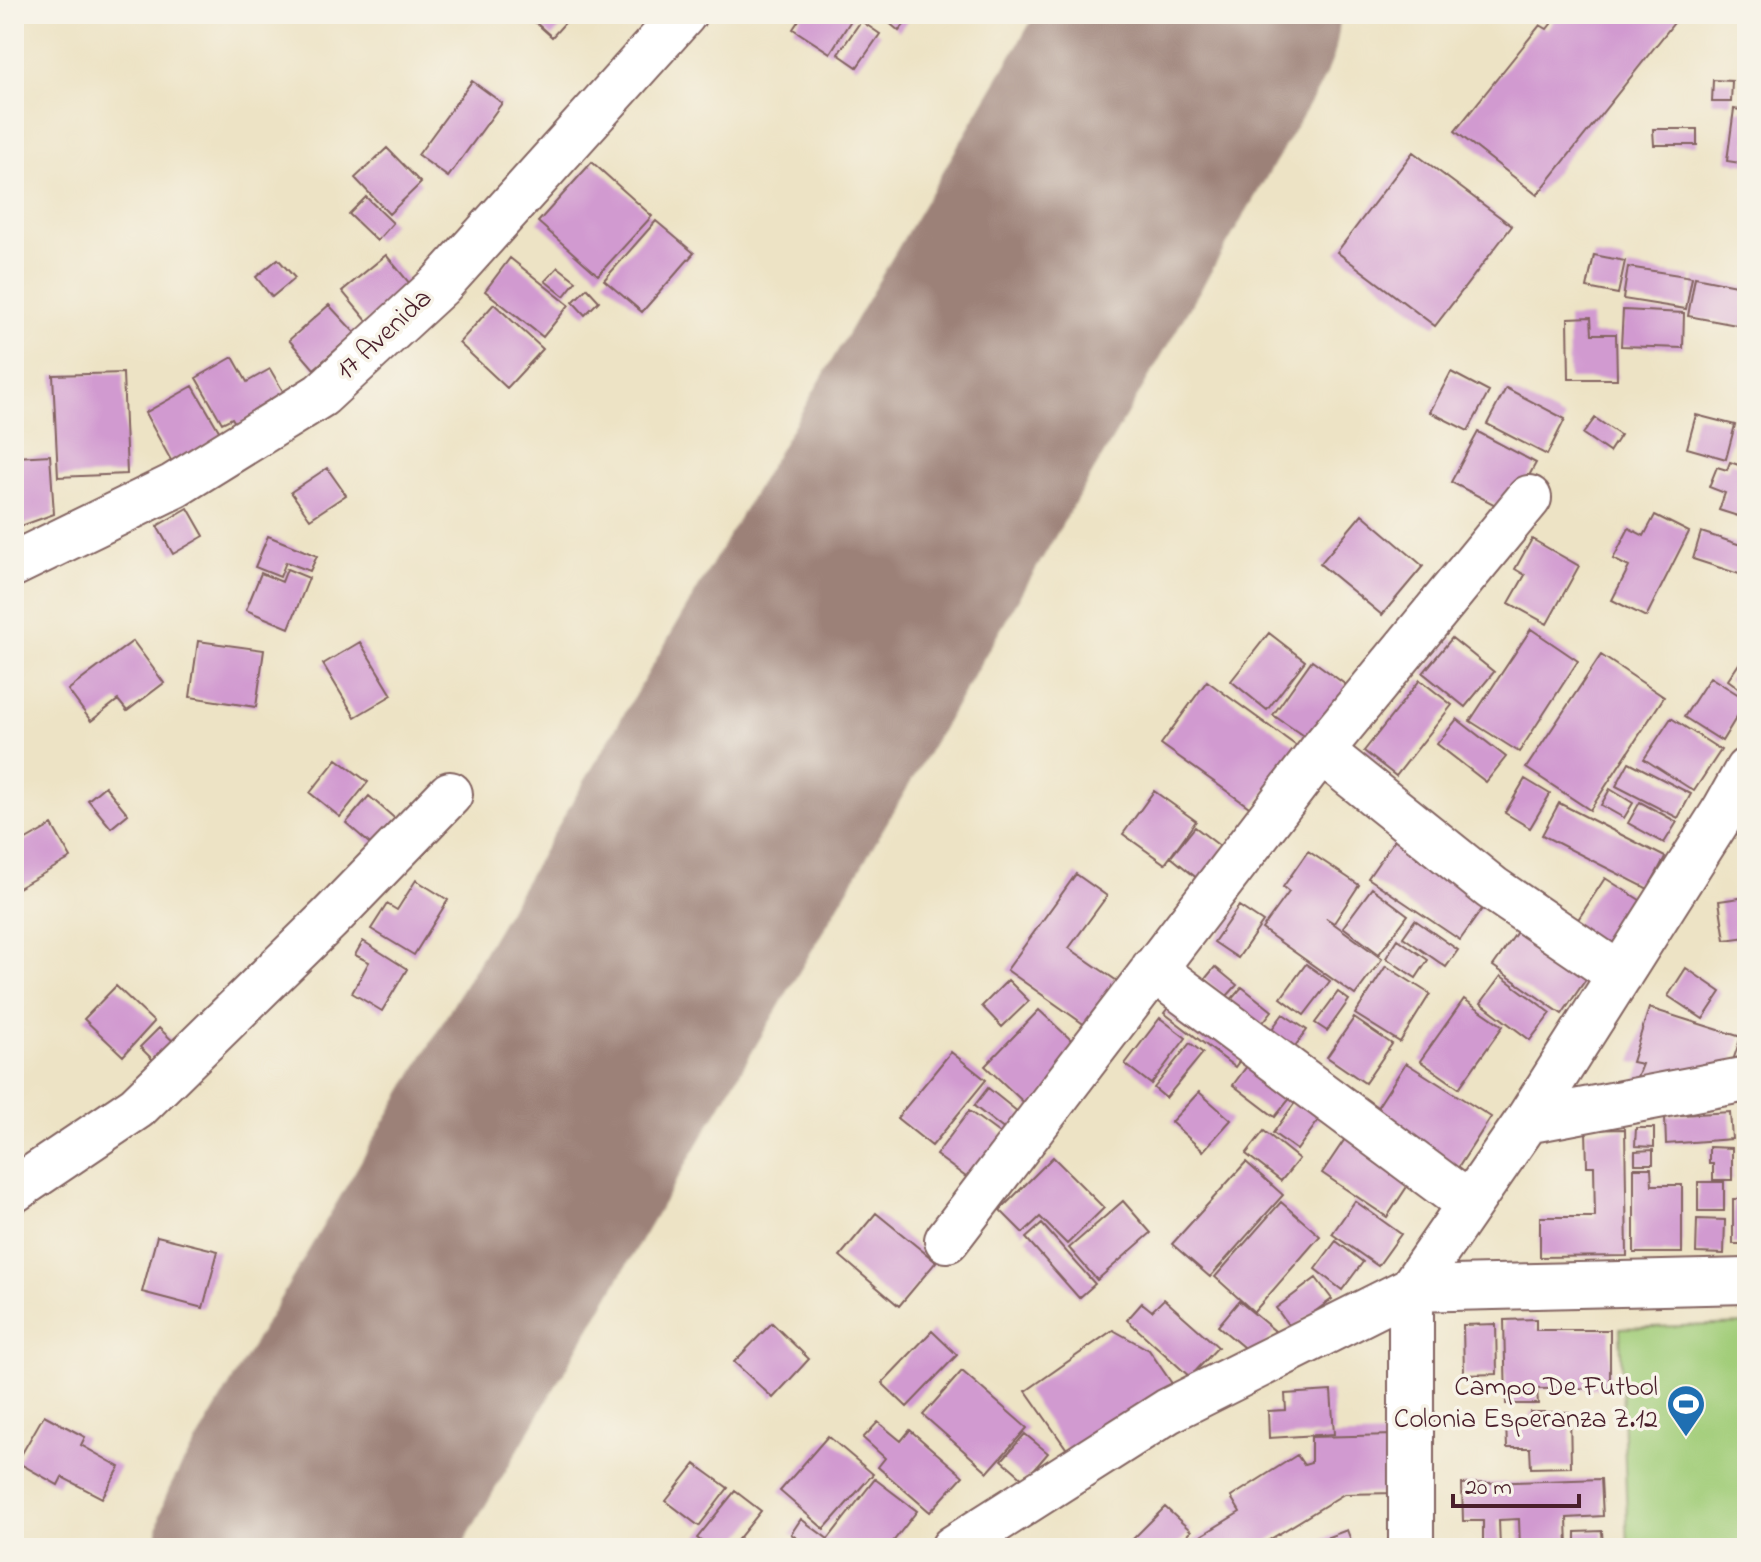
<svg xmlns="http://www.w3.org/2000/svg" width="1761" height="1562" font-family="'Indie Flower',sans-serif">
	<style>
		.green { fill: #a2cd79; stroke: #767652; stroke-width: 2 }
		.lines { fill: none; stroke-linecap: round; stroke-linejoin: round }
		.runway { stroke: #9c8178; stroke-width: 282 }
		.building { fill: #d19ad0 }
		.minor-casing { stroke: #836461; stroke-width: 48 }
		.minor { stroke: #fff; stroke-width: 44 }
		.labels { text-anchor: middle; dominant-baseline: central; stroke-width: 7; stroke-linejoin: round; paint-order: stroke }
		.street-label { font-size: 28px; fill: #4a1f2b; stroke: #f7f3e8 }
		.poi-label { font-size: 28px; fill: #4a1f2b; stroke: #f7f3e8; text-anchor: end }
	</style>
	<rect width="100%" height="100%" fill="#f7f3e8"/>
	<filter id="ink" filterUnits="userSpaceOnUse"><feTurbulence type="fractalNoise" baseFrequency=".0125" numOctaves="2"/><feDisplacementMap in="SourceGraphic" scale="16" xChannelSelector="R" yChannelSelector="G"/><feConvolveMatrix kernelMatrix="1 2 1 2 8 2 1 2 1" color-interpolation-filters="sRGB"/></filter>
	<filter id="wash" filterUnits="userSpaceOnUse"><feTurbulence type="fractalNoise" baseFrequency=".006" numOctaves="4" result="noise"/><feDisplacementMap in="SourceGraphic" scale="32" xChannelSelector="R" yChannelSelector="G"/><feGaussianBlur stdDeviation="1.8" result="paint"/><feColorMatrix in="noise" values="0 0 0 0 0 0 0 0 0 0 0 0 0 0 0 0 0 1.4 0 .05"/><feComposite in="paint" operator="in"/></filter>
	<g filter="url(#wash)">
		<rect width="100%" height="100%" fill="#ede3c5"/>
		<path class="green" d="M 1747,1324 L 1747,1548 L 1628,1548 L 1620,1328 Z"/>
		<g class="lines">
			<path class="runway" d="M 297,1548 L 1199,14"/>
		</g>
		<g id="blocks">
			<path class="building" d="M 526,14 L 573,14 L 552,37 Z
				M 803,14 L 855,14 L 830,53 L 793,29 Z
				M 882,14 L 913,14 L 899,31 L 881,16 Z
				M 1559,14 L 1681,14 L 1537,195 L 1455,131 L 1540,25 L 1547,29 Z
				M 861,21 L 880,34 L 857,67 L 838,54 Z
				M 1713,80 L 1732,81 L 1731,102 L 1712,102 Z
				M 472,81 L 502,103 L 448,177 L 418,155 Z
				M 1734,109 L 1747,111 L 1747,164 L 1727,161 Z
				M 1653,129 L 1697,129 L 1697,145 L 1654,145 Z
				M 387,148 L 421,183 L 389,214 L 355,178 Z
				M 1413,152 L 1512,226 L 1435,326 L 1337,252 Z
				M 592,162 L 652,216 L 598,275 L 538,222 Z
				M 366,197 L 393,223 L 377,241 L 349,214 Z
				M 656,221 L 694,253 L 642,312 L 604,280 Z
				M 386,255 L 411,285 L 367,321 L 342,291 Z
				M 1594,255 L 1625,261 L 1618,294 L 1587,288 Z
				M 510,258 L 569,305 L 543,337 L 485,291 Z
				M 278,259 L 295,278 L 272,297 L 256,277 Z
				M 558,267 L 576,281 L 564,296 L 545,281 Z
				M 1628,267 L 1692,277 L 1686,309 L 1623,299 Z
				M 1695,277 L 1746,287 L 1743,306 L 1747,306 L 1747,327 L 1688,316 Z
				M 587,288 L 599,301 L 585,315 L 573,302 Z
				M 494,304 L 543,349 L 507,388 L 459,343 Z
				M 329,305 L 355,333 L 314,369 L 289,340 Z
				M 1623,310 L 1684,313 L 1683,348 L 1621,346 Z
				M 1591,317 L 1592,334 L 1616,334 L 1617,379 L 1569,379 L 1568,318 Z
				M 233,357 L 247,382 L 270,369 L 287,398 L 237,426 L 232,418 L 222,423 L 196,378 Z
				M 1451,372 L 1489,392 L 1468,431 L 1430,412 Z
				M 123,373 L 127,474 L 58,477 L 53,375 Z
				M 193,386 L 222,436 L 173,464 L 145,413 Z
				M 1506,388 L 1565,419 L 1547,455 L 1487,424 Z
				M 1696,415 L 1735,425 L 1726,459 L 1687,448 Z
				M 1595,418 L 1620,435 L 1609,452 L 1583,434 Z
				M 1478,432 L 1536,463 L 1509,512 L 1451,482 Z
				M 50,455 L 54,514 L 21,526 L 14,509 L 16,457 Z
				M 1730,462 L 1747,468 L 1747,519 L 1719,510 L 1725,493 L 1709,487 L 1717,467 L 1727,470 Z
				M 327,468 L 346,495 L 310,519 L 291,492 Z
				M 188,508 L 204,536 L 173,554 L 157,526 Z
				M 1362,514 L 1423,566 L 1382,615 L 1320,564 Z
				M 1655,515 L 1689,532 L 1646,617 L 1612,600 L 1629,567 L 1613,559 L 1629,528 L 1644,536 Z
				M 1701,532 L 1747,547 L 1745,576 L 1693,559 Z
				M 268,536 L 317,556 L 310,571 L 286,562 L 280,577 L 255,567 Z
				M 1532,539 L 1579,566 L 1547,624 L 1509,603 L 1525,575 L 1515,569 Z
				M 287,569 L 309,578 L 289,628 L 246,610 L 261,573 L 282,582 Z
				M 1531,629 L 1578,661 L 1519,752 L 1470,721 Z
				M 1269,633 L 1305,661 L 1267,710 L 1231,681 Z
				M 1452,638 L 1494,672 L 1465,707 L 1423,673 Z
				M 133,641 L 164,683 L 127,711 L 118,700 L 91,721 L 68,690 Z
				M 198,641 L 264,650 L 256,707 L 190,697 Z
				M 360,642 L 392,695 L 355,717 L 323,664 Z
				M 1747,652 L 1747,694 L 1728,680 Z
				M 1601,655 L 1664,697 L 1590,810 L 1526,768 Z
				M 1312,660 L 1357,693 L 1318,746 L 1273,715 Z
				M 1710,677 L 1747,700 L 1722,741 L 1684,717 Z
				M 1420,680 L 1452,705 L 1396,776 L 1364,751 Z
				M 1207,681 L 1298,747 L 1252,809 L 1161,744 Z
				M 1671,718 L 1721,750 L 1694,791 L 1644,759 Z
				M 1457,719 L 1506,757 L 1486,782 L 1437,744 Z
				M 337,759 L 368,782 L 340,817 L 310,793 Z
				M 1629,762 L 1691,794 L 1678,818 L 1616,786 Z
				M 1525,779 L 1550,794 L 1530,828 L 1505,813 Z
				M 105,786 L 128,814 L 111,828 L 88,800 Z
				M 1610,789 L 1633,803 L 1624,818 L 1601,805 Z
				M 1154,791 L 1196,821 L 1165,864 L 1123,834 Z
				M 369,796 L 407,829 L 384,856 L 346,823 Z
				M 1640,802 L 1677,822 L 1664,843 L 1628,823 Z
				M 1559,803 L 1665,857 L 1648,889 L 1542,835 Z
				M 52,825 L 71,858 L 18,888 L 14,882 L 14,847 Z
				M 1195,827 L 1234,857 L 1209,888 L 1171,857 Z
				M 1400,832 L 1492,895 L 1460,940 L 1368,878 Z
				M 1308,851 L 1359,885 L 1334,923 L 1326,918 L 1382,959 L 1355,995 L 1262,929 L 1289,892 L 1283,887 Z
				M 1076,874 L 1107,896 L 1069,948 L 1123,985 L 1092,1030 L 1007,970 Z
				M 1605,878 L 1643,902 L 1605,959 L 1568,935 Z
				M 416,880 L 448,900 L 414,955 L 371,929 L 387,904 L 397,910 Z
				M 1372,888 L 1408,915 L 1379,954 L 1343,927 Z
				M 1747,897 L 1747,937 L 1725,940 L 1719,901 Z
				M 1239,906 L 1263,922 L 1238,958 L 1214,942 Z
				M 1415,920 L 1458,950 L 1446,967 L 1403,937 Z
				M 1524,922 L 1593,969 L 1562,1014 L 1493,966 Z
				M 1398,939 L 1428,960 L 1416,978 L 1386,958 Z
				M 363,941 L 407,969 L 382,1011 L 352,993 L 369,962 L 355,955 Z
				M 1306,964 L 1330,981 L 1304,1015 L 1281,998 Z
				M 1386,966 L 1430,994 L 1400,1042 L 1355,1014 Z
				M 1215,967 L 1237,985 L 1226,997 L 1205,979 Z
				M 1686,968 L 1721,992 L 1703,1019 L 1668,996 Z
				M 1501,976 L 1551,1013 L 1530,1040 L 1481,1003 Z
				M 1008,980 L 1029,1001 L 1002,1027 L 982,1006 Z
				M 116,986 L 154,1022 L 123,1056 L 84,1019 Z
				M 1242,987 L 1272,1011 L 1260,1026 L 1230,1001 Z
				M 1181,991 L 1251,1045 L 1235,1067 L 1164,1013 Z
				M 1338,992 L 1349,1000 L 1327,1031 L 1315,1023 Z
				M 1464,999 L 1503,1026 L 1459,1088 L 1420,1061 Z
				M 1649,1008 L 1741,1037 L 1728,1075 L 1633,1087 L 1642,1064 L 1632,1062 Z
				M 1039,1010 L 1085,1053 L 1031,1109 L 985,1066 Z
				M 1283,1014 L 1307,1030 L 1292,1050 L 1269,1033 Z
				M 1160,1018 L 1186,1038 L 1151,1084 L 1125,1064 Z
				M 1354,1018 L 1392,1044 L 1365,1083 L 1327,1057 Z
				M 159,1028 L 177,1045 L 157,1064 L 140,1047 Z
				M 1190,1043 L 1203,1053 L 1166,1098 L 1154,1088 Z
				M 951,1052 L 986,1080 L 932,1146 L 897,1118 Z
				M 1253,1058 L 1296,1091 L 1275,1117 L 1233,1085 Z
				M 1406,1063 L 1491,1117 L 1458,1168 L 1373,1114 Z
				M 988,1088 L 1028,1120 L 1014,1137 L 974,1106 Z
				M 1199,1092 L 1231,1120 L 1203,1151 L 1171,1122 Z
				M 1302,1093 L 1326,1110 L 1297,1150 L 1273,1133 Z
				M 969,1111 L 1010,1141 L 977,1185 L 936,1155 Z
				M 1730,1112 L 1732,1139 L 1666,1144 L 1665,1116 Z
				M 1353,1127 L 1418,1170 L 1387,1217 L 1322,1173 Z
				M 1636,1128 L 1654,1128 L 1654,1147 L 1635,1146 Z
				M 1625,1129 L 1627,1256 L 1540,1257 L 1540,1217 L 1595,1217 L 1594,1166 L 1587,1166 L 1586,1130 Z
				M 1264,1131 L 1299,1159 L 1281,1181 L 1246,1154 Z
				M 1709,1147 L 1732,1148 L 1732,1180 L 1713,1180 L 1713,1164 L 1709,1164 Z
				M 1653,1150 L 1653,1164 L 1635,1164 L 1635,1151 Z
				M 1053,1157 L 1104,1208 L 1067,1244 L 1040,1217 L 1023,1233 L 1000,1210 Z
				M 1246,1162 L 1283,1195 L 1210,1277 L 1172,1244 Z
				M 1634,1168 L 1651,1168 L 1652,1185 L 1682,1185 L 1682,1253 L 1634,1253 Z
				M 1698,1182 L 1724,1182 L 1724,1211 L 1698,1211 Z
				M 1733,1199 L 1747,1199 L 1747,1244 L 1733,1244 Z
				M 1123,1201 L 1151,1233 L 1097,1280 L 1069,1248 Z
				M 1355,1201 L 1401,1234 L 1378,1266 L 1332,1234 Z
				M 1281,1202 L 1320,1236 L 1254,1312 L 1215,1277 Z
				M 876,1213 L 936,1262 L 899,1306 L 840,1256 Z
				M 1697,1219 L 1725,1220 L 1724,1254 L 1696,1253 Z
				M 1042,1224 L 1095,1284 L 1079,1298 L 1026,1238 Z
				M 157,1236 L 218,1251 L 203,1308 L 142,1292 Z
				M 1336,1241 L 1363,1262 L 1342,1290 L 1315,1269 Z
				M 1316,1278 L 1332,1299 L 1291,1329 L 1276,1308 Z
				M 1164,1299 L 1218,1347 L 1190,1377 L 1127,1320 L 1142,1303 L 1152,1311 Z
				M 1239,1301 L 1275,1331 L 1254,1356 L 1218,1326 Z
				M 1536,1319 L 1536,1330 L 1610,1330 L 1610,1388 L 1537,1389 L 1538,1404 L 1506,1404 L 1504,1320 Z
				M 772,1323 L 809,1359 L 773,1398 L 734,1362 Z
				M 1496,1324 L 1497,1374 L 1464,1375 L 1463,1325 Z
				M 1113,1330 L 1149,1350 L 1175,1388 L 1073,1458 L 1026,1391 Z
				M 932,1331 L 957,1355 L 907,1407 L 882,1383 Z
				M 962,1371 L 1027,1428 L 988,1472 L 923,1415 Z
				M 1331,1391 L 1334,1434 L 1269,1438 L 1268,1411 L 1286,1410 L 1285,1394 Z
				M 1530,1412 L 1570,1412 L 1571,1467 L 1531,1468 L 1530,1448 L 1507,1448 L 1506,1422 L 1530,1421 Z
				M 44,1415 L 85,1437 L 81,1445 L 120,1467 L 102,1498 L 62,1477 L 58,1485 L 17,1462 Z
				M 878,1422 L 901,1441 L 910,1430 L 963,1476 L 930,1512 L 878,1467 L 885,1458 L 863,1438 Z
				M 1025,1434 L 1048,1453 L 1025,1480 L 1002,1460 Z
				M 1394,1435 L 1395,1493 L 1344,1494 L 1256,1548 L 1188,1548 L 1186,1545 L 1240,1512 L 1231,1497 L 1297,1455 L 1304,1465 L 1311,1463 L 1311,1437 Z
				M 828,1436 L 873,1474 L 824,1529 L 780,1491 Z
				M 695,1464 L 728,1488 L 699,1526 L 666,1501 Z
				M 875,1479 L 917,1511 L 888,1548 L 842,1548 L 834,1542 L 829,1548 L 811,1548 L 791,1534 L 801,1519 L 828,1539 Z
				M 1601,1479 L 1603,1516 L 1567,1518 L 1568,1548 L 1520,1548 L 1519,1519 L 1499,1520 L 1500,1548 L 1483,1548 L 1483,1521 L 1463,1521 L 1462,1484 Z
				M 735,1491 L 761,1511 L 731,1548 L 710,1548 L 697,1538 Z
				M 1165,1507 L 1191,1531 L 1174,1548 L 1124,1548 Z
				M 1347,1530 L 1354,1548 L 1299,1548 Z
				M 1602,1531 L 1603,1548 L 1576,1548 L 1576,1532 Z"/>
		</g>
	</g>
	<g filter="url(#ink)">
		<use href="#blocks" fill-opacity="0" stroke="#836461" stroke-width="2"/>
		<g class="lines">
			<defs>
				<path id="minor" d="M 1529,498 L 1321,751 L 1492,888 L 1620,975
					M 14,564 L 174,486 L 321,395 L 440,285 L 684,14
					M 1153,969 L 1469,1204
					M 1527,1121 L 1747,1079
					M 14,1190 L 137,1107 L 329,919 L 450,794
					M 947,1240 L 1321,751
					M 953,1548 L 1168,1411 L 1411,1289 L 1747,1281
					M 1411,1548 L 1411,1289 L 1527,1121 L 1725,809 L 1747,770"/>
			</defs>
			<use href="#minor" class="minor-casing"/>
			<use href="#minor" class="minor"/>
		</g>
	</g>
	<defs>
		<symbol id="stadium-pin" viewBox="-11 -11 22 30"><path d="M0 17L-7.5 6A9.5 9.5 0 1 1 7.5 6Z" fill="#1f6fb2" stroke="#f7f3e8"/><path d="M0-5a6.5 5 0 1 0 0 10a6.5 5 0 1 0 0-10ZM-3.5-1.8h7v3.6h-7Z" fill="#fff"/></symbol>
	</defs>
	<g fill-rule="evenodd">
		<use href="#stadium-pin" x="1664" y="1382" width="44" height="60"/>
	</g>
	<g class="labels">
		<g class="street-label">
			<text transform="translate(385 335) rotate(-43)">17 Avenida</text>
		</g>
		<g class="poi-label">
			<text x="1658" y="1388">Campo De Futbol<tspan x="1658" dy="32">Colonia Esperanza Z.12</tspan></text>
		</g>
	</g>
	<rect width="1761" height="1562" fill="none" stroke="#f7f3e8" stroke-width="48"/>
	<path d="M1453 1494v12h126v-12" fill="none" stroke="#4a1f2b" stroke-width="4"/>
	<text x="1465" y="1494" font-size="24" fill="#4a1f2b" stroke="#f7f3e8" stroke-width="6" paint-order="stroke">20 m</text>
</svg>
